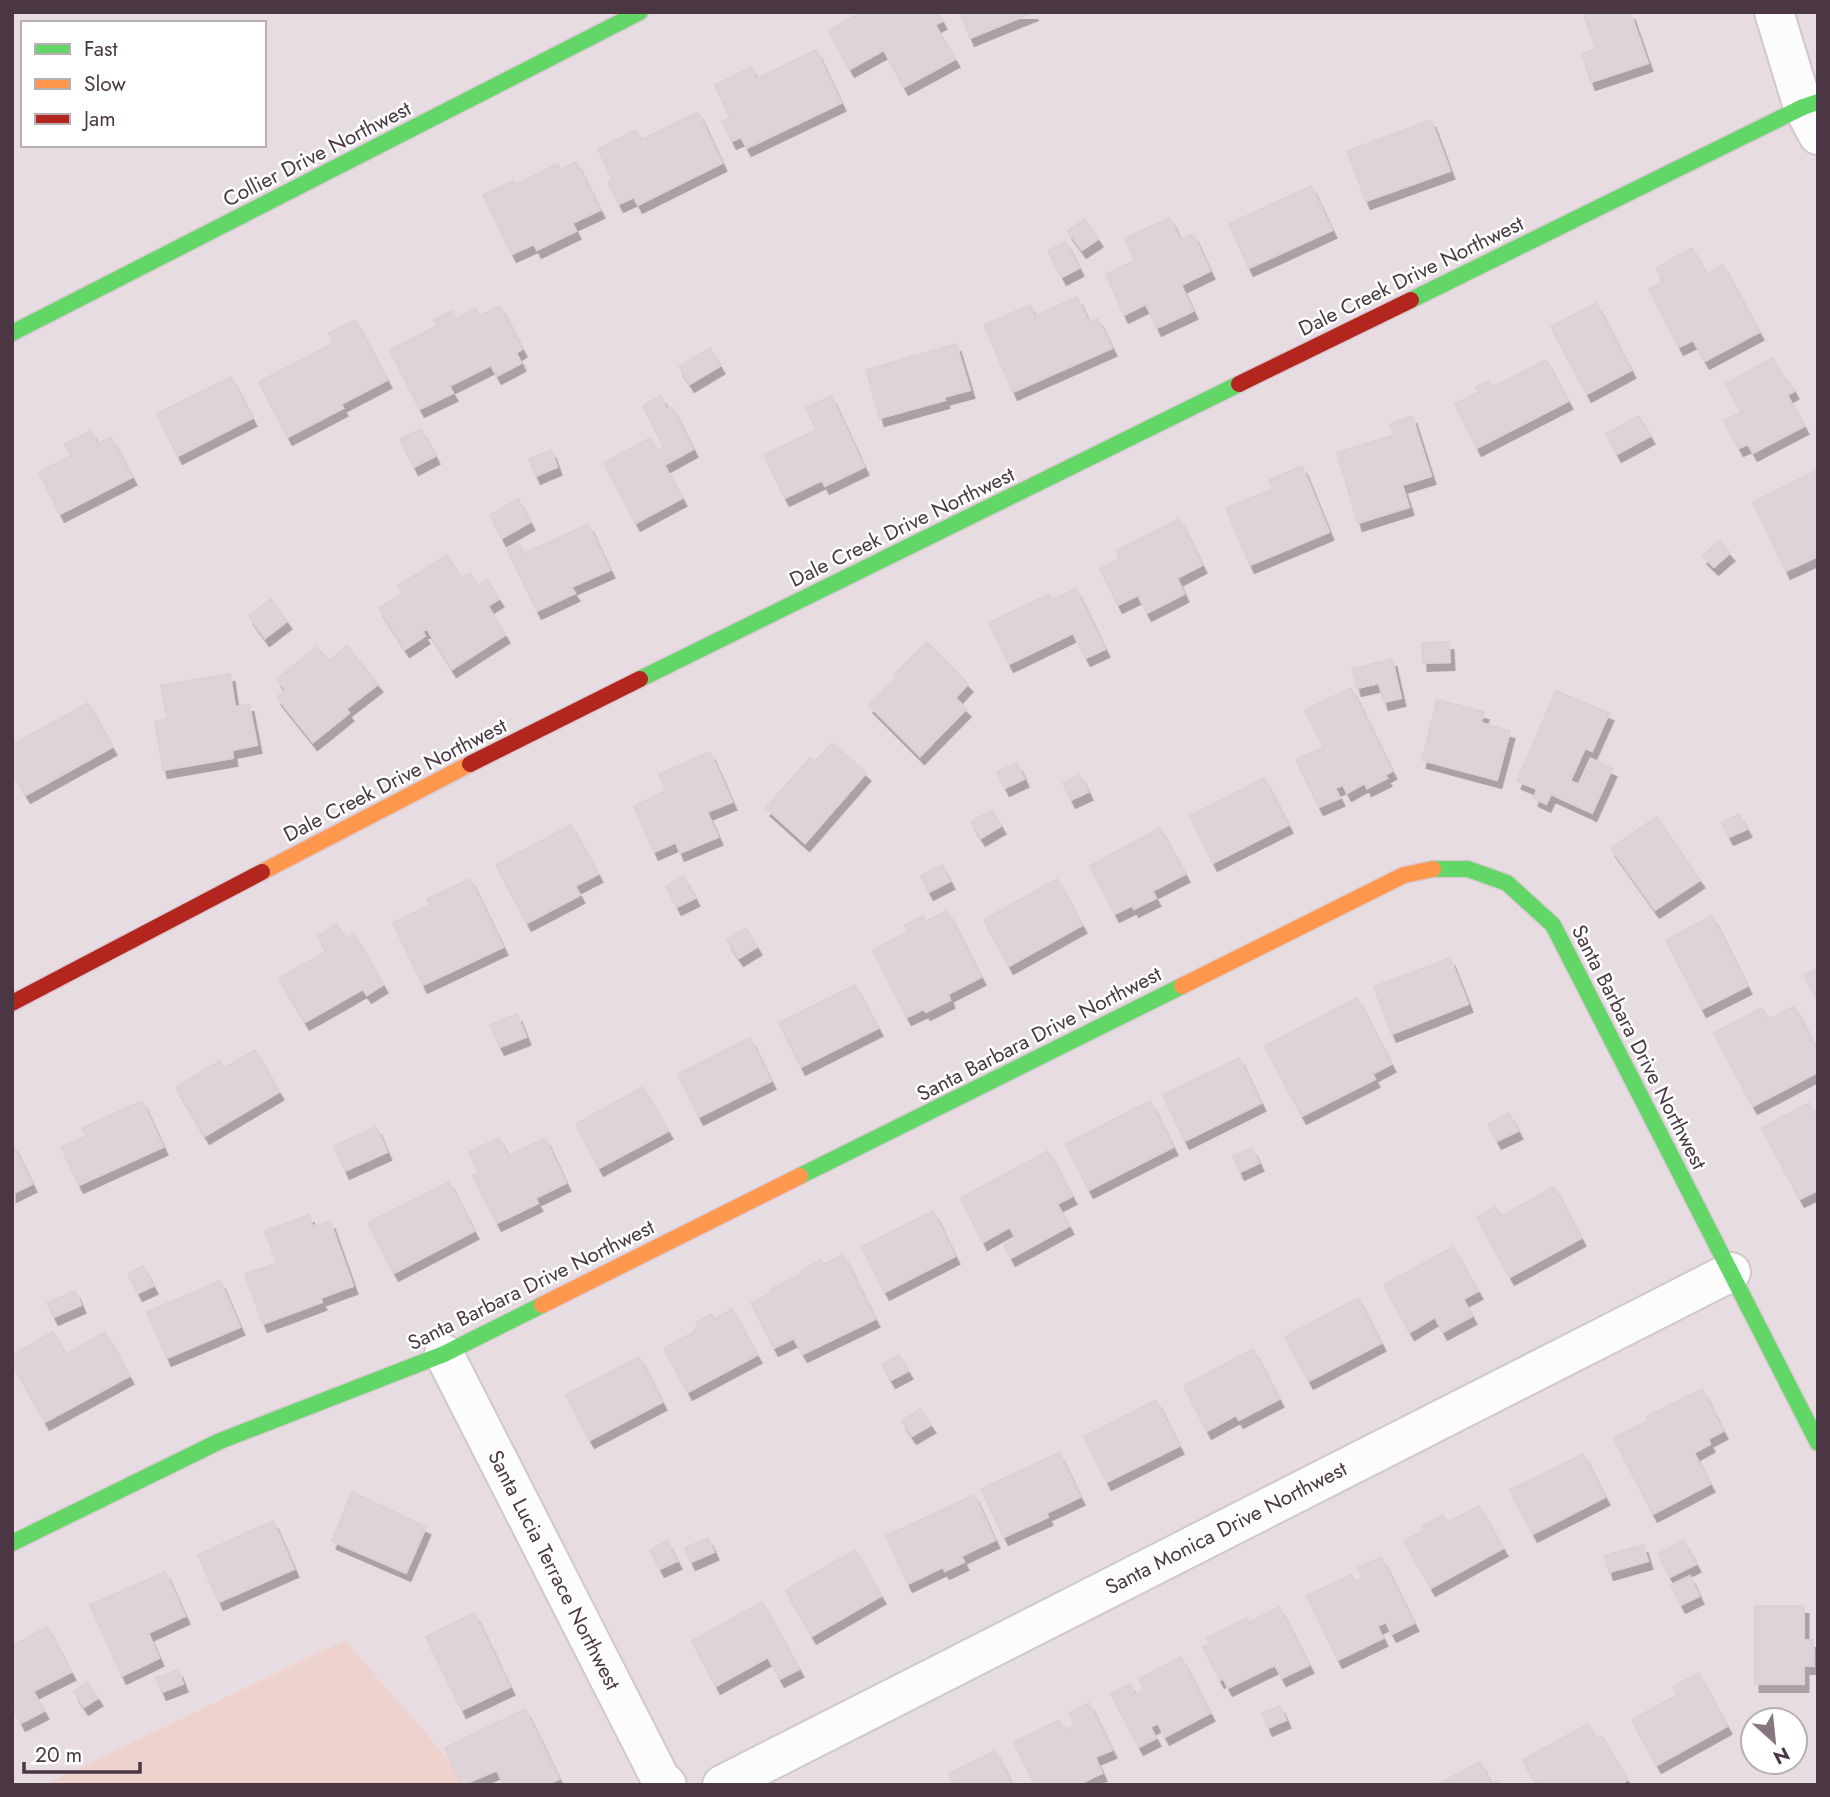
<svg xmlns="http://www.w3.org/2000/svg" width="1830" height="1797" font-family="Jost,sans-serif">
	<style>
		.residential { fill: #e8dce3; fill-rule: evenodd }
		.green { fill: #eed2cd }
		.building { fill: #dcd4d9; stroke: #dbd2d7; stroke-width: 2; filter: url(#shadow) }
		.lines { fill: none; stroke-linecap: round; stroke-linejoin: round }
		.street-casing { stroke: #cfc8cc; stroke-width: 42 }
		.fast-casing { stroke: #dacad2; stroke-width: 19 }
		.slow-casing { stroke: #dacad2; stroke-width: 19 }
		.jam-casing { stroke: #dacad2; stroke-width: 19 }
		.street { stroke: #fdfcfd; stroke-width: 38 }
		.fast { stroke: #63d668; stroke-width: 16 }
		.slow { stroke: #ff974d; stroke-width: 16 }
		.jam { stroke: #b3261e; stroke-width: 16 }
		.labels { text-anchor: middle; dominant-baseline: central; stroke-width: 5; stroke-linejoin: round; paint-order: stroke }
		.street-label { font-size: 21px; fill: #4a3743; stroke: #fff }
	</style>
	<defs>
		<filter id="shadow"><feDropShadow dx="4.5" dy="8" stdDeviation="0" flood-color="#0004"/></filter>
	</defs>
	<rect width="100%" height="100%" fill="#f2ecef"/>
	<path class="residential" d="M 12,12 L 1818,12 L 1818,1785 L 471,1785 L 345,1640 L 43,1785 L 12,1785 ZM 23,23 L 264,23 L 264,145 L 23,145 ZM 1753,1720 L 1795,1720 L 1795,1762 L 1753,1762 Z"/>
	<path class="green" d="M 345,1640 L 471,1785 L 43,1785 Z"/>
	<path class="building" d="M 862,12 L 937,12 L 942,21 L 935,25 L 955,59 L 904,87 L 884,50 L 850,69 L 829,31 Z
		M 960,12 L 1034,12 L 970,38 Z
		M 1591,12 L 1630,12 L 1648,63 L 1591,82 L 1582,54 L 1596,49 L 1584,15 Z
		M 816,50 L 841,103 L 747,148 L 741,137 L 732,141 L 722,121 L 730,118 L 715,85 L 751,67 L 756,79 Z
		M 698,112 L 722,163 L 638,205 L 634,197 L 619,204 L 608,182 L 613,180 L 598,149 L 636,130 L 641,140 Z
		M 1431,120 L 1450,171 L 1366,201 L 1347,151 Z
		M 576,162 L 600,210 L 572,223 L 576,231 L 537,250 L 534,244 L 512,254 L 483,195 L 513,181 L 515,185 L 558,164 L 560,170 Z
		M 1311,186 L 1332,230 L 1249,268 L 1229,224 Z
		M 1170,218 L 1180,240 L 1193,234 L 1210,271 L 1181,285 L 1193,311 L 1157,328 L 1146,304 L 1124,315 L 1106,274 L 1135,261 L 1125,238 Z
		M 1085,219 L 1098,239 L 1082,250 L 1068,231 Z
		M 1066,242 L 1079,268 L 1062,277 L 1048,251 Z
		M 1692,248 L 1707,274 L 1723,265 L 1759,332 L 1705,361 L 1693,340 L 1679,347 L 1649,289 L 1664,281 L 1656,268 Z
		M 1077,297 L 1089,323 L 1098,319 L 1112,348 L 1013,392 L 984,325 L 1030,305 L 1035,316 Z
		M 1596,303 L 1631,370 L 1587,394 L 1551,327 Z
		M 500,306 L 522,349 L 516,353 L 521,363 L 497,376 L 491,365 L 449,386 L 453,393 L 420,409 L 390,350 L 437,326 L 434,320 L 452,311 L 456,319 L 476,309 L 479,316 Z
		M 355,320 L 387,380 L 341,404 L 343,408 L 288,437 L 259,382 L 334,343 L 329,333 Z
		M 956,344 L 970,390 L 944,397 L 945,400 L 880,418 L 866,370 Z
		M 710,348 L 720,366 L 690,384 L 679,367 Z
		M 1772,358 L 1785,381 L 1788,380 L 1794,391 L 1787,395 L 1804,426 L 1753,453 L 1748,444 L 1739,448 L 1724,421 L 1742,412 L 1726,384 Z
		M 1546,360 L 1568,401 L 1477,448 L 1455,404 L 1479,392 L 1476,387 L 1489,381 L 1493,387 Z
		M 231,377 L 252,418 L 178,456 L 157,414 Z
		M 661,396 L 667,410 L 672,407 L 693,449 L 664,465 L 682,498 L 636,523 L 604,463 L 650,438 L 657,451 L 664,447 L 643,406 Z
		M 831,396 L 864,467 L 825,486 L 822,480 L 785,498 L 764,455 L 817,430 L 806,408 Z
		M 1412,416 L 1431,476 L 1402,485 L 1409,507 L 1358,523 L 1337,453 L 1394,435 L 1390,424 Z
		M 1639,416 L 1650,436 L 1617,454 L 1606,434 Z
		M 421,429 L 435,456 L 414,467 L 400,439 Z
		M 91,431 L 97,444 L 111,437 L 132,477 L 60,514 L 39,472 L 71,456 L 65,444 Z
		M 551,450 L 557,467 L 536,476 L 529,459 Z
		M 1302,466 L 1329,532 L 1250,565 L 1226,508 L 1273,489 L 1269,480 Z
		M 1816,471 L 1818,556 L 1786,571 L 1753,502 Z
		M 518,499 L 530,522 L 502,538 L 490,515 Z
		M 1179,519 L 1202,565 L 1177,578 L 1184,594 L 1147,613 L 1138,595 L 1118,605 L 1100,569 L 1120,559 L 1116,551 Z
		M 588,524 L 610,570 L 571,587 L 575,593 L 537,611 L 507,549 L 519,544 L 524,554 Z
		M 1719,541 L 1730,553 L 1714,567 L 1703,556 Z
		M 447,555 L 461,578 L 470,573 L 478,586 L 487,580 L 499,599 L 488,606 L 505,635 L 452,669 L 427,629 L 422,631 L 425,636 L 405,649 L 379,608 L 403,593 L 398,586 Z
		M 1076,589 L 1105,649 L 1086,658 L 1073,633 L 1009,664 L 989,623 L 1049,594 L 1052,600 Z
		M 271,599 L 287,621 L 265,638 L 249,616 Z
		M 927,642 L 968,684 L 955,698 L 966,709 L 920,756 L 869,705 L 897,677 L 895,674 Z
		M 1449,642 L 1450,662 L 1423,663 L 1422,643 Z
		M 347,646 L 378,684 L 346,709 L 349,713 L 313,742 L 277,697 L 286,691 L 277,679 L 317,647 L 329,661 Z
		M 1392,659 L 1401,698 L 1384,702 L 1379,683 L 1357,688 L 1352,669 Z
		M 230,674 L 235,707 L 249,704 L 257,745 L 232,750 L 233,758 L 163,770 L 155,721 L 167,719 L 161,685 Z
		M 1351,688 L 1392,771 L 1385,775 L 1387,778 L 1367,788 L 1365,783 L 1347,793 L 1343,785 L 1335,788 L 1340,798 L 1319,807 L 1296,760 L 1324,747 L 1305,710 Z
		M 1556,691 L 1609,713 L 1592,751 L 1585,748 L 1570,781 L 1580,785 L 1592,759 L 1612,769 L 1592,813 L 1551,794 L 1546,804 L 1534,798 L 1537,789 L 1517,781 Z
		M 1437,700 L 1484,712 L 1481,723 L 1510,731 L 1497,780 L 1422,760 Z
		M 88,703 L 112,747 L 26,795 L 12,771 L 12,745 Z
		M 832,743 L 866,773 L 805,843 L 766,808 L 810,758 L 815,762 Z
		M 710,752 L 732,802 L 707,812 L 718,837 L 680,853 L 676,842 L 654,852 L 634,806 L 666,791 L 659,774 Z
		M 1017,763 L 1024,779 L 1005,788 L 997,772 Z
		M 1080,775 L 1088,792 L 1071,800 L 1063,783 Z
		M 1264,778 L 1288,825 L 1213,863 L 1190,816 Z
		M 992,810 L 1001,826 L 981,838 L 971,822 Z
		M 1739,814 L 1747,829 L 1729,837 L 1722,823 Z
		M 1657,817 L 1700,880 L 1655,910 L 1611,848 Z
		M 571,825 L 598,874 L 575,886 L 580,895 L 527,923 L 496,865 Z
		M 1160,828 L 1185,874 L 1152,891 L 1156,898 L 1134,909 L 1133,905 L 1115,914 L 1090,866 Z
		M 942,865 L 950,881 L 929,892 L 921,876 Z
		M 684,877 L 695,898 L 677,907 L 666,886 Z
		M 470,879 L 503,947 L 423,985 L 393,923 L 430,905 L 427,899 Z
		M 1057,879 L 1082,925 L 1009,966 L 984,920 Z
		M 947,911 L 981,977 L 948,994 L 950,1000 L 926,1012 L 924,1009 L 907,1017 L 873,950 L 908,932 L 905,925 L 923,916 L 925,922 Z
		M 1712,916 L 1747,986 L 1702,1009 L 1666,940 Z
		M 337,924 L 346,939 L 354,934 L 383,985 L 367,995 L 363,989 L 305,1022 L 279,978 L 327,951 L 318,936 Z
		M 746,928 L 757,947 L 739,958 L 727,940 Z
		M 1450,958 L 1468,1004 L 1392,1034 L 1374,987 Z
		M 1818,968 L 1818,997 L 1816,998 L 1804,975 Z
		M 855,985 L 878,1028 L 801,1067 L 779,1023 Z
		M 1357,998 L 1391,1064 L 1372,1074 L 1375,1079 L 1302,1116 L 1265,1046 Z
		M 1794,1006 L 1818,1053 L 1818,1072 L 1753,1106 L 1714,1033 L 1762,1008 L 1768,1020 Z
		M 517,1014 L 526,1037 L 500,1047 L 490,1025 Z
		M 750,1038 L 771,1081 L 699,1117 L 678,1074 Z
		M 255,1050 L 279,1092 L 205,1136 L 176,1087 L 220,1061 L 224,1068 Z
		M 1239,1058 L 1261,1103 L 1185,1141 L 1163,1095 Z
		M 643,1087 L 668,1131 L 599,1168 L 576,1124 Z
		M 142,1101 L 163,1147 L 79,1185 L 61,1147 L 87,1136 L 82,1128 Z
		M 1150,1101 L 1173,1147 L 1089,1190 L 1066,1144 Z
		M 1809,1103 L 1818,1120 L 1818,1190 L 1800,1199 L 1762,1128 Z
		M 1509,1113 L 1518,1131 L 1497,1141 L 1488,1124 Z
		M 376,1127 L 387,1152 L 345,1171 L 334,1146 Z
		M 499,1138 L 508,1156 L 545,1138 L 566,1183 L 535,1198 L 538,1203 L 497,1223 L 473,1176 L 479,1173 L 469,1152 Z
		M 12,1143 L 32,1184 L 12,1194 Z
		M 1252,1148 L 1259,1163 L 1240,1172 L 1233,1156 Z
		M 1048,1151 L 1072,1196 L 1057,1204 L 1069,1226 L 1011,1258 L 1004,1245 L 1016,1239 L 1010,1227 L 983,1242 L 961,1198 Z
		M 449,1182 L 474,1231 L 394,1273 L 368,1223 Z
		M 1554,1187 L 1581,1238 L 1510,1277 L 1477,1217 L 1496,1207 L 1502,1216 Z
		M 933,1211 L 955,1256 L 885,1292 L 862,1247 Z
		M 309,1215 L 313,1227 L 330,1221 L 353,1286 L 320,1298 L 322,1302 L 263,1324 L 245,1274 L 277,1263 L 265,1231 Z
		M 1453,1247 L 1478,1291 L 1463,1299 L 1472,1316 L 1443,1332 L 1435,1317 L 1410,1332 L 1384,1285 Z
		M 843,1255 L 875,1319 L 803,1354 L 794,1338 L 774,1348 L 751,1303 L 771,1293 L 770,1290 L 802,1274 L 801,1271 L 821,1260 L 823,1265 Z
		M 143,1266 L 153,1286 L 138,1293 L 128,1274 Z
		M 220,1281 L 240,1327 L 167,1358 L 147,1312 Z
		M 75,1291 L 81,1305 L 54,1317 L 47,1303 Z
		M 1358,1298 L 1381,1343 L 1309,1381 L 1285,1337 Z
		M 732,1309 L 757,1355 L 688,1392 L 664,1348 L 696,1331 L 695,1329 L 698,1328 L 696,1323 L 711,1314 L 714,1319 Z
		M 53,1332 L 66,1354 L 105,1332 L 129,1376 L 45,1422 L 12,1362 L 12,1355 Z
		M 1253,1349 L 1279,1399 L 1239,1420 L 1236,1415 L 1207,1431 L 1184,1386 Z
		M 899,1355 L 908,1371 L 891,1380 L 882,1364 Z
		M 639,1357 L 662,1402 L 590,1440 L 566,1395 Z
		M 1702,1389 L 1723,1431 L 1708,1439 L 1710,1444 L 1694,1453 L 1710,1484 L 1653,1514 L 1614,1438 L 1648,1421 L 1646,1417 Z
		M 1156,1400 L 1179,1446 L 1107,1482 L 1084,1437 Z
		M 920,1409 L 931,1425 L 912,1436 L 902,1421 Z
		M 1059,1453 L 1080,1497 L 1046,1513 L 1048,1517 L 1004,1537 L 981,1489 Z
		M 1583,1454 L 1605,1497 L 1533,1534 L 1510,1490 Z
		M 352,1492 L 426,1527 L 406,1573 L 332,1541 Z
		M 974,1495 L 995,1540 L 961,1556 L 964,1562 L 945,1571 L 943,1567 L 908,1584 L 886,1536 Z
		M 1479,1506 L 1503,1548 L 1431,1588 L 1405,1541 L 1425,1529 L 1423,1526 L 1443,1515 L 1447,1523 Z
		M 273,1521 L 294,1569 L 219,1602 L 198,1555 Z
		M 708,1538 L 714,1552 L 691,1562 L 685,1548 Z
		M 667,1541 L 677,1561 L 660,1569 L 650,1550 Z
		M 1684,1541 L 1696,1564 L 1670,1577 L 1658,1554 Z
		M 1643,1545 L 1648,1561 L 1609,1572 L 1605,1556 Z
		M 855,1550 L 881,1596 L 812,1636 L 786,1590 Z
		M 1381,1557 L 1414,1623 L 1392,1634 L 1386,1622 L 1377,1626 L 1383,1638 L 1338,1660 L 1307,1596 L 1351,1575 L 1355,1582 L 1363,1578 L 1358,1568 Z
		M 165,1572 L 185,1616 L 148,1633 L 159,1658 L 122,1676 L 90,1605 Z
		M 1690,1576 L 1699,1596 L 1681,1605 L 1671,1585 Z
		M 762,1602 L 799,1669 L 780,1679 L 768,1657 L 716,1686 L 692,1641 Z
		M 1755,1606 L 1804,1606 L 1804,1640 L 1813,1640 L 1814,1666 L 1804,1666 L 1804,1684 L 1755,1684 Z
		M 1279,1607 L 1309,1665 L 1282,1678 L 1275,1665 L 1228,1688 L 1223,1678 L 1220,1680 L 1203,1647 L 1210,1644 L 1207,1638 L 1247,1618 L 1249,1623 Z
		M 474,1613 L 510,1687 L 462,1710 L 426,1637 Z
		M 47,1627 L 71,1672 L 33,1691 L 44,1711 L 21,1723 L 12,1706 L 12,1646 Z
		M 1181,1657 L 1210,1713 L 1165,1737 L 1158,1723 L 1150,1727 L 1156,1738 L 1139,1747 L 1111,1694 L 1130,1684 L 1135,1695 L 1144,1690 L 1139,1679 Z
		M 178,1670 L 183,1684 L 162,1692 L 156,1678 Z
		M 1698,1673 L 1727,1726 L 1657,1765 L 1632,1720 L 1677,1695 L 1673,1687 Z
		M 87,1682 L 98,1698 L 84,1707 L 74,1692 Z
		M 1089,1703 L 1112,1750 L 1095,1757 L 1102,1773 L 1077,1785 L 1035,1785 L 1014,1742 L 1059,1720 L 1064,1731 L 1075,1725 L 1069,1713 Z
		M 1280,1706 L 1286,1720 L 1268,1728 L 1262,1713 Z
		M 525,1709 L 559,1779 L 546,1785 L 504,1785 L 497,1770 L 462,1785 L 445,1748 Z
		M 1588,1724 L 1597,1739 L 1602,1736 L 1627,1780 L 1619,1785 L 1537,1785 L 1523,1760 Z
		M 995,1751 L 1012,1785 L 954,1785 L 949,1774 Z
		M 1480,1762 L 1491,1784 L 1498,1781 L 1500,1785 L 1436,1785 Z"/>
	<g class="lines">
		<defs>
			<path id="street" d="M 1774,12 L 1803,107 L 1818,135
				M 444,1354 L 660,1778 L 667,1785
				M 722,1785 L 1731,1272"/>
			<path id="fast" d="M 1411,300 L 1803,107 L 1818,102
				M 12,333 L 640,12
				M 640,679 L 1239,384
				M 1433,869 L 1468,869 L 1507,883 L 1553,925 L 1818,1443
				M 800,1176 L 1182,986
				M 12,1543 L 220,1441 L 444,1354 L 542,1305"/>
			<path id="slow" d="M 262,872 L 470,764
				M 1182,986 L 1404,875 L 1433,869
				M 542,1305 L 800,1176"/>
			<path id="jam" d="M 1239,384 L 1411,300
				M 470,764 L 640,679
				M 12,1003 L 262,872"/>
		</defs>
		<use href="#street" class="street-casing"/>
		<use href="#fast" class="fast-casing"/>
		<use href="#slow" class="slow-casing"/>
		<use href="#jam" class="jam-casing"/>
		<use href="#street" class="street"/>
		<use href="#fast" class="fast"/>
		<use href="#slow" class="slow"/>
		<use href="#jam" class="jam"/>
	</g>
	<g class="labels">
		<g class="street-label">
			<text transform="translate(317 154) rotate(-27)">Collier Drive Northwest</text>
			<text transform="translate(1411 276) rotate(-26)">Dale Creek Drive Northwest</text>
			<text transform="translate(902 527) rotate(-26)">Dale Creek Drive Northwest</text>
			<text transform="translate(395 780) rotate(-27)">Dale Creek Drive Northwest</text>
			<text transform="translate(1039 1034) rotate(-27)">Santa Barbara Drive Northwest</text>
			<text transform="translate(1639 1047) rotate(63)">Santa Barbara Drive Northwest</text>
			<text transform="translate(531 1285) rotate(-26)">Santa Barbara Drive Northwest</text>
			<text transform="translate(1226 1528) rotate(-27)">Santa Monica Drive Northwest</text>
			<text transform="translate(554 1570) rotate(63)">Santa Lucia Terrace Northwest</text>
		</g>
	</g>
	<rect width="1830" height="1797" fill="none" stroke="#4a3743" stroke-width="28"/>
	<rect x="21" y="21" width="245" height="126" fill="#ffffff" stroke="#b7afb4" stroke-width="2"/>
	<rect x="35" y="44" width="35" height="10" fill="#63d668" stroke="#b7afb4" stroke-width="2"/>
	<text x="84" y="56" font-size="21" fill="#4a3743">Fast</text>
	<rect x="35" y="79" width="35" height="10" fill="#ff974d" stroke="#b7afb4" stroke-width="2"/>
	<text x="84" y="91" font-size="21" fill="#4a3743">Slow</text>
	<rect x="35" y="114" width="35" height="10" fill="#b3261e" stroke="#b7afb4" stroke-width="2"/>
	<text x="84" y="126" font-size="21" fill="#4a3743">Jam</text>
	<g transform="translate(1774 1741) rotate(153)"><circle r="33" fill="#ffffff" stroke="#b7afb4" stroke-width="2"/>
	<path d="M0-5L12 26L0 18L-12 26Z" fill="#85767f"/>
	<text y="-10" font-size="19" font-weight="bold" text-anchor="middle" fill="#4a3743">N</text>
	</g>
	<path d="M24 1762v10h116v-10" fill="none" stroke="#4a3743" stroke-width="3.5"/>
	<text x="35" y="1762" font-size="21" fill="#4a3743" stroke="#ffffff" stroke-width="5" paint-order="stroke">20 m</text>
</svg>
